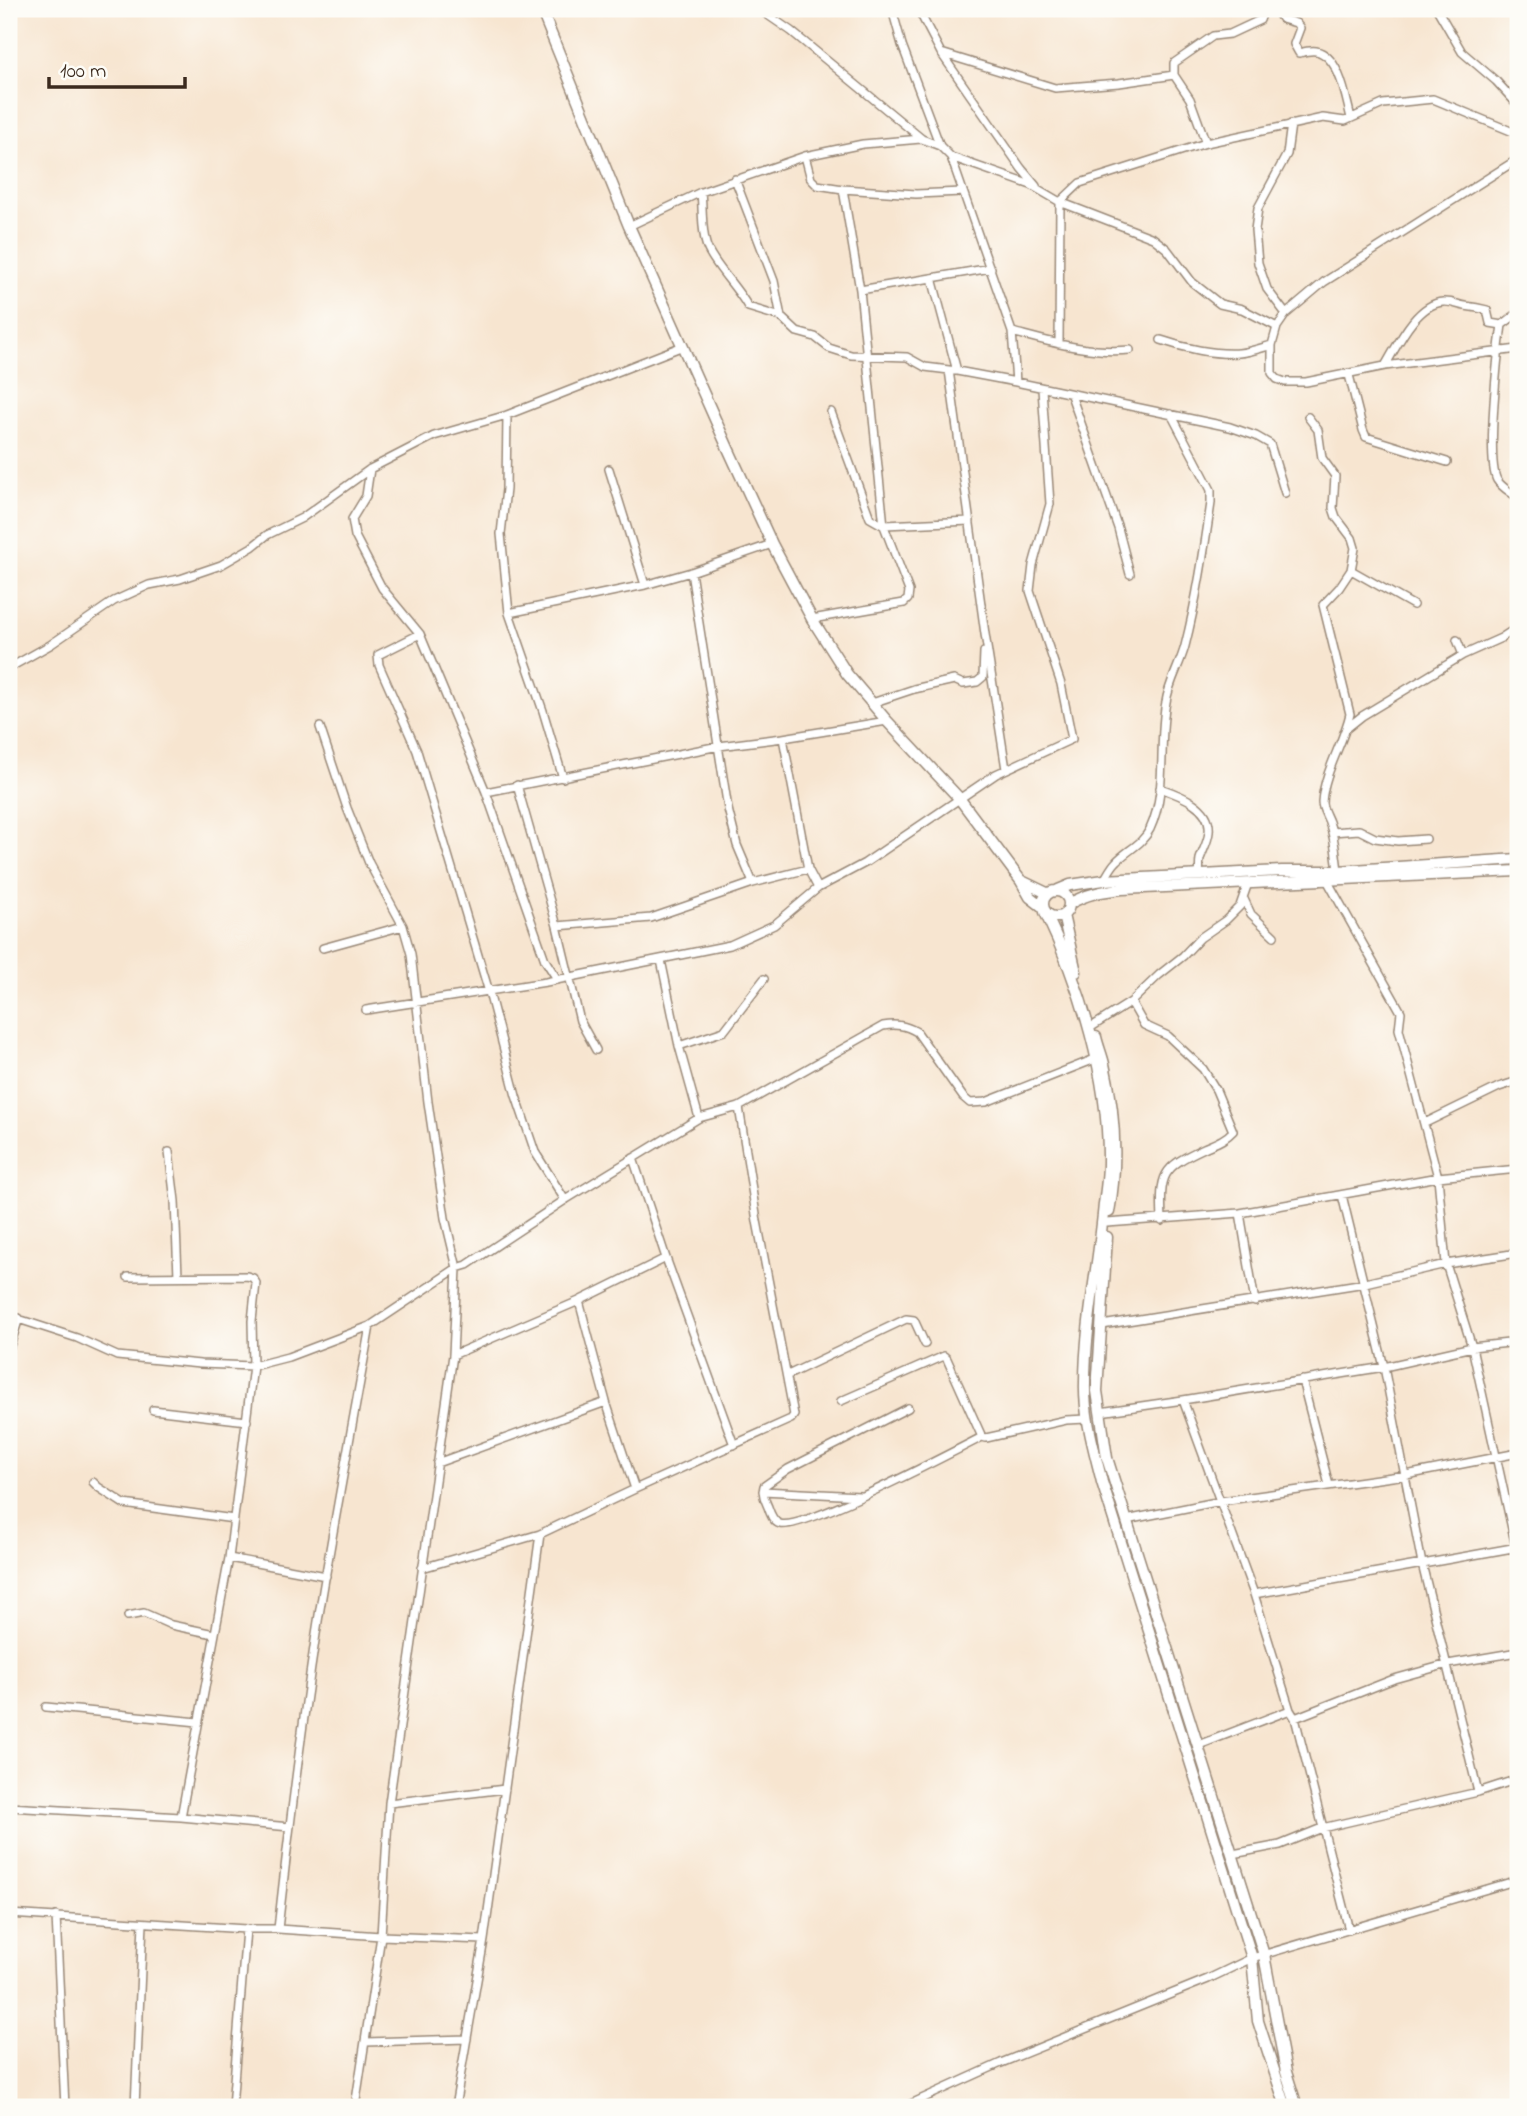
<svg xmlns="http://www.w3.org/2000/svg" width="1527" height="2116" font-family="'Indie Flower',sans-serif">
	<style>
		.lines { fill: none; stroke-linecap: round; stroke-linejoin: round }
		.street-casing { stroke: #987; stroke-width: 10 }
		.secondary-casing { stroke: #987; stroke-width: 13 }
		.street { stroke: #fff; stroke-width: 7 }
		.secondary { stroke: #fff; stroke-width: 10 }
	</style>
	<rect width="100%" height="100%" fill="#fdfcf7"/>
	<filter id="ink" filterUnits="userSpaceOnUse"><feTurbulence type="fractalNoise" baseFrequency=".0143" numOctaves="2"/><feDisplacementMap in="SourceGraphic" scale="14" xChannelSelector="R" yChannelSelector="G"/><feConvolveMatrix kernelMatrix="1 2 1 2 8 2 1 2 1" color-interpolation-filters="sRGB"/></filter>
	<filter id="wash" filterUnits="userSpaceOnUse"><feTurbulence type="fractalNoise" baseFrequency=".00686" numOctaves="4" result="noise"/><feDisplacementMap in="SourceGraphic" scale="28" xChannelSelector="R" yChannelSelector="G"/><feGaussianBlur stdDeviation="1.57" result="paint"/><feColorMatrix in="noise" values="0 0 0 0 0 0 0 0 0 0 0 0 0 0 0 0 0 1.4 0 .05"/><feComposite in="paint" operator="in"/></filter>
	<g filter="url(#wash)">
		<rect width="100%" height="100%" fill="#f7e5d0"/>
	</g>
	<g filter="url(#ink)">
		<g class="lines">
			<defs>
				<path id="street" d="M 759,9 L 791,31 L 922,139 L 940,146 L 951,157 L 1031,185 L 1060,202 L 1153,238 L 1167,249 L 1192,282 L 1220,304 L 1242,309 L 1277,327
					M 892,9 L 902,45 L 940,146
					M 918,9 L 941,53 L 1021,168 L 1036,186
					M 1275,9 L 1282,19 L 1296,23 L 1300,28 L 1294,44 L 1299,53 C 1303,52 1311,50 1316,51 C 1340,56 1346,99 1351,118
					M 1437,9 L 1462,52 L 1496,81 L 1518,105
					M 941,53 L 1055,88 L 1119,83 L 1174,75
					M 1206,143 L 1190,99 L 1174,75 L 1174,63 L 1213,36 L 1230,34 L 1260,20 L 1264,9
					M 805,156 L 811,179 L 817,185 L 843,189 L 916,194 L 962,192
					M 951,157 L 1012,332 L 1016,382
					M 1518,159 L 1324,282 L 1286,314 L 1277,327 L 1272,345 L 1272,373 L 1277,379 L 1285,382 L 1306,382 L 1385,366 L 1518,349
					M 735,179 L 774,281 L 781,317
					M 701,192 C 703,209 701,231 707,247 C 713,264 738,288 748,307 L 781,317 L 797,332 L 815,337 L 829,348 L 851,355 L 907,357 L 925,367 L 957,371 L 1016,382 L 1230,427 L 1256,436 L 1270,444 L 1285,493
					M 629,226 L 701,192 L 805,156 L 863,144 L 921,139
					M 932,278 L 957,371
					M 860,290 L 991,268
					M 1518,313 L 1502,325 C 1498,352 1486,460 1497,480 C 1502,488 1511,492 1518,498
					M 1286,314 L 1267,289 L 1258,263 L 1255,230 L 1258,208 L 1287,154 L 1291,124
					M 1012,332 C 1051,342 1090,354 1130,350
					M 1161,340 C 1184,348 1215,355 1239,353 C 1250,352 1261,348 1272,345
					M 1059,344 L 1060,202 L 1080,183 L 1206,143 L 1323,118 L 1345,121 L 1383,104 L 1433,99 L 1518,134
					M 1385,366 C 1397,346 1416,304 1443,302 C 1451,301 1458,305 1465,306 C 1473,307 1479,308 1487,310 L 1490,323 L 1502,325
					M 949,370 L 985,634 L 1006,769
					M 1349,375 L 1363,430 L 1366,437 L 1447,462
					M 1071,395 L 1118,528 L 1130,574
					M 831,412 L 870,518 L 884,526
					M 507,415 L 506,489 L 501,534 L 509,613 L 543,711 L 563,778
					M 1308,417 L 1318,430 L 1322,458 L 1335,476 L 1333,508 L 1336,517 L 1352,538 L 1355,548 L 1351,570 L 1339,588 L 1323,605 L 1350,714 C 1343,744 1324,772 1322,802 C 1322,809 1327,816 1329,822 C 1335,838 1336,855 1338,871
					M 370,469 L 366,496 L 352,519 L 355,536 L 382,588 L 420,634 L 486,792 L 545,960 L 557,979
					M 609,469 L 645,585
					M 885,525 L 970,521
					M 1351,570 L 1413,605
					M 691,572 L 728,809 L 737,845 L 753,883
					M 509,613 L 645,585 L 691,572 L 772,544
					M 812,619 L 904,603 L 908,599 L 909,591 L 884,526 L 860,290 L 843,189
					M 420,634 L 378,655 L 379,665 L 417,751 L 489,992 L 516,1096 L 535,1152 L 565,1200
					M 1457,640 L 1463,655
					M 9,668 L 50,645 L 114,601 L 149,585 L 180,579 L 221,565 L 252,547 L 267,535 L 302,518 L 370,469 L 434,436 L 507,415 L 683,346
					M 872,703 L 914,689 L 954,680 L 963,684 L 977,682 L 983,677 L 984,652
					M 320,727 L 347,808 L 369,863 L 403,926 L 411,954 L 428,1102 L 445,1218 L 457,1268 L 453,1355 L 389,1803 L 381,1936 L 355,2107
					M 1347,728 L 1362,716 L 1463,655 L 1501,638 L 1518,627
					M 783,738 L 808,869 L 818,888
					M 517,785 L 557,926 L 580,1021 L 596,1050
					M 1160,788 C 1180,795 1212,806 1209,832 C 1208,842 1203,850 1200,859 C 1199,864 1200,870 1199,875
					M 486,792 L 719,746 L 783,738 L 887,721
					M 1332,832 L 1359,830 L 1375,838 L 1398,841 L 1426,839
					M 1104,880 C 1108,874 1111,867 1116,862 C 1127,850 1142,845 1150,829 C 1168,790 1158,743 1166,702 C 1169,682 1180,665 1185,646 C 1197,599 1204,551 1211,503 L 1211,490 L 1171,414
					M 1327,880 L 1401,1012 L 1399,1029 L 1438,1177 L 1446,1264 L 1472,1347 L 1518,1556
					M 1244,899 L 1251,914 L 1274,936
					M 557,926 L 651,918 L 753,883 L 808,869
					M 323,948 L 403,926
					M 661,960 L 679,1046 L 699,1118
					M 1131,1002 L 1144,1025 L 1168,1036 L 1203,1069 L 1216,1090 L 1233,1131 C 1225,1140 1215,1143 1204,1148 C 1161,1168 1160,1174 1162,1221
					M 366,1010 L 546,982 L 730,945 L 774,925 L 818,888 L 865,863 L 996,774 L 1072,739 L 1061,684 L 1030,591 L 1033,565 L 1050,504 L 1042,389
					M 1093,1026 L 1131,1002 L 1159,975 L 1183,956 L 1200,938 L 1226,920 L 1240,906 L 1248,883
					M 679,1046 L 724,1031 L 764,979
					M 1425,1123 L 1499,1087 L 1518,1081
					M 169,1152 L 175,1201 L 178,1276
					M 633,1158 L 666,1258 L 734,1445
					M 1342,1195 L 1384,1367 L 1422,1564 L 1478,1792
					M 1240,1213 L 1255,1302
					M 1107,1223 L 1240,1213 L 1438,1177 L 1518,1169
					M 128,1277 L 247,1276 L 253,1278 L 256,1283 L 252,1321 L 253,1366 L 229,1558 L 181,1817
					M 579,1301 L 606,1402 L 635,1489
					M 9,1316 L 77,1338 L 117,1356 L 200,1364 L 253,1366 L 288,1357 L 370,1326 L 457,1268 L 467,1265 L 565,1200 L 699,1118 L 739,1107 L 883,1026 C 896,1024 905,1025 917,1032 L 963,1097 L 970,1103 L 986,1102 L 1095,1059
					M 1102,1325 L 1365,1283 L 1446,1264 L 1518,1253
					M 9,1349 L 19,1318
					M 453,1355 L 579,1301 L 666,1258
					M 788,1375 L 906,1319 L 914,1320 L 925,1344
					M 1302,1380 L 1329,1485
					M 1183,1400 L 1254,1594 L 1290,1710 L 1295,1718 L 1349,1930
					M 841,1401 L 944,1356 L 947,1359 L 982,1437 L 986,1438 L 1066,1420 L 1087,1419
					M 908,1408 L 788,1469 L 764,1486 C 762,1494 765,1500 768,1507 C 770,1513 773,1522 780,1524 C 802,1531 953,1452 982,1437
					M 153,1410 L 247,1421
					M 1100,1412 L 1183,1400 L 1384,1367 L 1472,1347 L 1518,1342
					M 437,1463 L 606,1402
					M 93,1482 L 98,1487 L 124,1504 L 234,1519
					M 763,1491 L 860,1496
					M 1126,1520 L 1221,1501 L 1406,1475 L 1518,1453
					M 229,1558 L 326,1576
					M 422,1568 L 540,1534 L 635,1489 L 791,1419 L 794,1415 L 757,1221 L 739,1107
					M 1254,1594 L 1518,1547
					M 128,1616 L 144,1613 L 171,1625 L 214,1634
					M 46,1707 L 198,1722
					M 1295,1718 L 1394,1679 L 1448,1664 L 1518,1652
					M 1199,1745 L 1290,1710
					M 389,1803 L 505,1789
					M 9,1807 L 181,1817 L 290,1827
					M 1233,1854 L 1280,1845 L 1322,1828 L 1478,1792 L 1518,1779
					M 9,1914 L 246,1929 L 278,1929 L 381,1936 L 484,1940
					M 56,1916 L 65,2107
					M 278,1929 C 289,1830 301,1732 316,1634 C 332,1531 352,1428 370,1326
					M 366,2042 L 467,2039
					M 135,2107 L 143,1923
					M 232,2107 L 246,1929
					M 455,2107 L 484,1940 L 540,1534
					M 904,2107 L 1001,2063 L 1208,1979 L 1252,1958 L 1518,1880"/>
				<path id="secondary" d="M 541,9 L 629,226 L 727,446 L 772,544 L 812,619 L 847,674 L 887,721 L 959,798 L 1021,881 L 1030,897 L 1043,907
					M 1022,881 L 1047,893
					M 1058,890 L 1070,885 L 1104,880 L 1282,871 L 1338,871 L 1518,859
					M1043 904a13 13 0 1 1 26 0a13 13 0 1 1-26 0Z
					M 1069,904 C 1086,894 1102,891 1122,889 L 1518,871
					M 1045,912 C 1081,987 1109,1078 1108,1162 C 1108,1176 1106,1190 1104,1204 C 1099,1263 1085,1323 1085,1383 C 1084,1417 1094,1449 1102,1482 L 1252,1958 L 1258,2021 L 1286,2107
					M 1063,915 L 1076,972
					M 1096,1037 C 1098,1046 1102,1055 1104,1064 C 1115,1112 1118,1163 1109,1212
					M 1107,1237 L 1097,1391 L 1107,1458 L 1264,1955 L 1286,2072 L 1297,2107"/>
			</defs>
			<use href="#street" class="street-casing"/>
			<use href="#secondary" class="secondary-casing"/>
			<use href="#street" class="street"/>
			<use href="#secondary" class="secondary"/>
		</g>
	</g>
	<rect width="1527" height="2116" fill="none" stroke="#fdfcf7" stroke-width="35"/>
	<path d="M49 77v10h136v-10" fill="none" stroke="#3b2a1e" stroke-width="3.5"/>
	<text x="60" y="77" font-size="21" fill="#3b2a1e" stroke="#fdfcf7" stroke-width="5" paint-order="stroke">100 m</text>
</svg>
